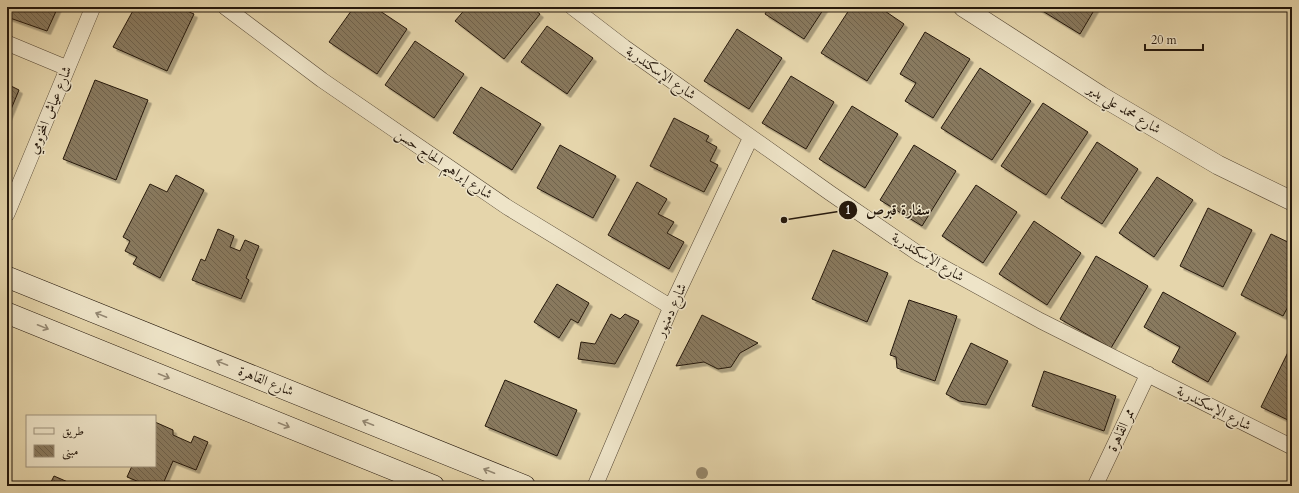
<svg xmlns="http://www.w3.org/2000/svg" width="1299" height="493" font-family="Cardo,Amiri,serif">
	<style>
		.building { fill: url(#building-back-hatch); stroke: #25180c; filter: url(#shadow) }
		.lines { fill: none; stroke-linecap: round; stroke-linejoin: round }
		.minor-casing { stroke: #554734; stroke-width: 16 }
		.tertiary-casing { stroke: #554734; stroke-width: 20 }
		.secondary-casing { stroke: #25180c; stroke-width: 22 }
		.minor { stroke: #eee4c8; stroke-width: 15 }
		.tertiary { stroke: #eee4c8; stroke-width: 19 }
		.secondary { stroke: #eee4c8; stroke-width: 21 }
		.tree { fill: #96876a }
		.oneway { stroke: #948873 }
		.labels { text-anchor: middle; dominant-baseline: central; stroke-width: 3; stroke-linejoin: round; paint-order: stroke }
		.street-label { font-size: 14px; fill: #25180c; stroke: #eee4c8 }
		.leader { fill: none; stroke: #25180c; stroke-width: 1.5 }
		.callout-dot { fill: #25180c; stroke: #eee4c8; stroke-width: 1.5 }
		.mark-label { font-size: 12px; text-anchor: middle; font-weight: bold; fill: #fff }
		.callout-label { font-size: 15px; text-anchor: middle; font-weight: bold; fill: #25180c; stroke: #eee4c8; stroke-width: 3; stroke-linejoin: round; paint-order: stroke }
	</style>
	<defs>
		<pattern id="building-back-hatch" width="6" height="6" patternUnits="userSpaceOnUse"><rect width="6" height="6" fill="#897a5f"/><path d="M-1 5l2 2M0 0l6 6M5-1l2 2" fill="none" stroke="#70634d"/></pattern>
		<filter id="shadow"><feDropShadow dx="3.5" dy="3.5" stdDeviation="0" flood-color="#0004"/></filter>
	</defs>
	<rect width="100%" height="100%" fill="#e5d5ab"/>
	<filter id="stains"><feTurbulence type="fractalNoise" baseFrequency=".005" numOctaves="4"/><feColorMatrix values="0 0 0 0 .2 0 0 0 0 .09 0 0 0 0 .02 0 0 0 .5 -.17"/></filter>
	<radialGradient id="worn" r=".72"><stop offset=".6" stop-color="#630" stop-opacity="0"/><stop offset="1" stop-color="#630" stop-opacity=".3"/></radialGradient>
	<path class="building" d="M 7,7 L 58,7 L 47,31 L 7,17 Z
		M 135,7 L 178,7 L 194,14 L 167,71 L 113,47 Z
		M 354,7 L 374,7 L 407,29 L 377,74 L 329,42 Z
		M 467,7 L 531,7 L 540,14 L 504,59 L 455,21 Z
		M 769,7 L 825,7 L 804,39 L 765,14 Z
		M 851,7 L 879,7 L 904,24 L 867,81 L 821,53 Z
		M 1036,7 L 1096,7 L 1080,34 Z
		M 547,26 L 593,58 L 567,94 L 521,62 Z
		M 737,29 L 782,58 L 749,109 L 704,81 Z
		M 925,32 L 970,59 L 933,118 L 905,101 L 916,83 L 900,74 Z
		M 415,41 L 464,74 L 434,118 L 385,85 Z
		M 980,68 L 1031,101 L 992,160 L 941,128 Z
		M 791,76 L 834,102 L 806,149 L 762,123 Z
		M 95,80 L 148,100 L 116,180 L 63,159 Z
		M 7,84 L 19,90 L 7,119 Z
		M 481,87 L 541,124 L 512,170 L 453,133 Z
		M 1043,103 L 1088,132 L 1046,195 L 1001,166 Z
		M 852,106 L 898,134 L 865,188 L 819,159 Z
		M 674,118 L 709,136 L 706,141 L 717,147 L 710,161 L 718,165 L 704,192 L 650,166 Z
		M 1097,142 L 1138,169 L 1102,224 L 1061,198 Z
		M 560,145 L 616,176 L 593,218 L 537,188 Z
		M 914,145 L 956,171 L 922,226 L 880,200 Z
		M 176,175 L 204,190 L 160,278 L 133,264 L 137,257 L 125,251 L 130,241 L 123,237 L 150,184 L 167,192 Z
		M 1157,177 L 1193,200 L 1154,257 L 1119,233 Z
		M 637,182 L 667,199 L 658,214 L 674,222 L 667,233 L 684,242 L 669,269 L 608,235 Z
		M 976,185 L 1017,212 L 983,263 L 942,236 Z
		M 1208,208 L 1252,230 L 1223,287 L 1180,266 Z
		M 1034,221 L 1081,253 L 1047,305 L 999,274 Z
		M 218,229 L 234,236 L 230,247 L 240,251 L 245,240 L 259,246 L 246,278 L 249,280 L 241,299 L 192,280 L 201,259 L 205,261 Z
		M 1271,234 L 1292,244 L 1292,299 L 1283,316 L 1241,295 Z
		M 833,250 L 888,273 L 867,322 L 812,299 Z
		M 1096,256 L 1148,286 L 1111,348 L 1060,319 Z
		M 557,284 L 589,303 L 578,323 L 571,319 L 559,338 L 534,322 Z
		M 1163,292 L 1236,333 L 1208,382 L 1172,362 L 1180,347 L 1144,327 Z
		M 909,300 L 957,316 L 935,381 L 897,368 L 896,357 L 890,355 Z
		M 611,314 L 620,319 L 625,314 L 639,321 L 615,364 L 578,359 L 581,342 L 595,344 Z
		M 702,315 L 758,343 L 740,353 L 731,367 L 718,369 L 704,362 L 676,366 Z
		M 971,343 L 1008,361 L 986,405 L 959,401 L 946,394 Z
		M 1292,344 L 1292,422 L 1261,407 Z
		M 1044,371 L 1116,396 L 1104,431 L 1032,406 Z
		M 505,380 L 577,410 L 557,456 L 485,426 Z
		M 155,422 L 173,430 L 173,435 L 191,443 L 194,436 L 208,442 L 196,470 L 173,461 L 162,486 L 149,486 L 127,477 L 132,466 L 155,466 Z
		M 54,476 L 77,486 L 49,486 Z"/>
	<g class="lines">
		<defs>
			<path id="minor" d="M 225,7 L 322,80 L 507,207 L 671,307
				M 572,7 L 624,47 L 830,193 L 919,254 L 1041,321 L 1292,447
				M 7,43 L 67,68
				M 7,214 L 93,7
				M 595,486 L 671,307 L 751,137
				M 1095,486 L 1148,374"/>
			<path id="tertiary" d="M 963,7 L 1101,96 L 1218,165 L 1292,201"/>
			<path id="secondary" d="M 7,277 L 525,486
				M 7,313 L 434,486"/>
		</defs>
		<use href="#minor" class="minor-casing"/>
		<use href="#tertiary" class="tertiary-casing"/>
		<use href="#secondary" class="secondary-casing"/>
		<use href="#minor" class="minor"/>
		<use href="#tertiary" class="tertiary"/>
		<use href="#secondary" class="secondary"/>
	</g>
	<circle class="tree" cx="702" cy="473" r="6"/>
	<defs><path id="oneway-shaft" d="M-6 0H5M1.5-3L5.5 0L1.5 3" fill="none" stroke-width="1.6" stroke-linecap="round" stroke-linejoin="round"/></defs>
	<g class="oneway">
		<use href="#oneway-shaft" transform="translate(101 315) rotate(-158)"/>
		<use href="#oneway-shaft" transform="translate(43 327) rotate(22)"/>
		<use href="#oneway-shaft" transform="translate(222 363) rotate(-158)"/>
		<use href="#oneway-shaft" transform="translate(164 376) rotate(22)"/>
		<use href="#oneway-shaft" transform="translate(368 423) rotate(-158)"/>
		<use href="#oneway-shaft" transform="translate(284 425) rotate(22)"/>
		<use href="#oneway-shaft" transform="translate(489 471) rotate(-158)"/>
	</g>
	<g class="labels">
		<g class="street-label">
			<text transform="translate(661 73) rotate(35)">شارع الإسكندرية</text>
			<text transform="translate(1124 109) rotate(31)">شارع محمد علي بدير</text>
			<text transform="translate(50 110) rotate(-68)">شارع عياش المخزومي</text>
			<text transform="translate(444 164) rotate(34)">شارع إبراهيم الحاج حسن</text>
			<text transform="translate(928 257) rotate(31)">شارع الإسكندرية</text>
			<text transform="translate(671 310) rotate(-66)">شارع دمنهور</text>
			<text transform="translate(266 381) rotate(22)">شارع القاهرة</text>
			<text transform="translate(1214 408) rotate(27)">شارع الإسكندرية</text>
			<text transform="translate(1121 430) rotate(-65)">ممر القاهرة</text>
		</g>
	</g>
	<path class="leader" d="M784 220L848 210"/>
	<g class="callout-dot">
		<circle cx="784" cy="220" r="4"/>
		<circle cx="848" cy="210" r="10"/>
	</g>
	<g class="mark-label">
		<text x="848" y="214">1</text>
	</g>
	<g class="callout-label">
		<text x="898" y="215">سفارة قبرص</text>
	</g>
	<rect width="1299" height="493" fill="none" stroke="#e5d5ab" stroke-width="24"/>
	<rect x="8" y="8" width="1283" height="477" fill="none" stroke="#25180c" stroke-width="2"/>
	<rect x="12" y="12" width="1275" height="469" fill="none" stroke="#25180c"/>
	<rect x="26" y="415" width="130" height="52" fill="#eee4c8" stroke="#9e927d"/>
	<rect x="34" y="428" width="20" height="6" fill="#eee4c8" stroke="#9e927d"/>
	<text x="62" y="435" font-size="12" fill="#25180c">طريق</text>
	<rect x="34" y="445" width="20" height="12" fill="url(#building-back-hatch)" stroke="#9e927d"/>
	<text x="62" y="455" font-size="12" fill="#25180c">مبنى</text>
	<path d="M1145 44v6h58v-6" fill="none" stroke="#25180c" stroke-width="2"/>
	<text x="1151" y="44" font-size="12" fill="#25180c" stroke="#eee4c8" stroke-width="3" paint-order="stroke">20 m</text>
	<rect width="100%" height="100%" filter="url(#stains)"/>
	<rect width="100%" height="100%" fill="url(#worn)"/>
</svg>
